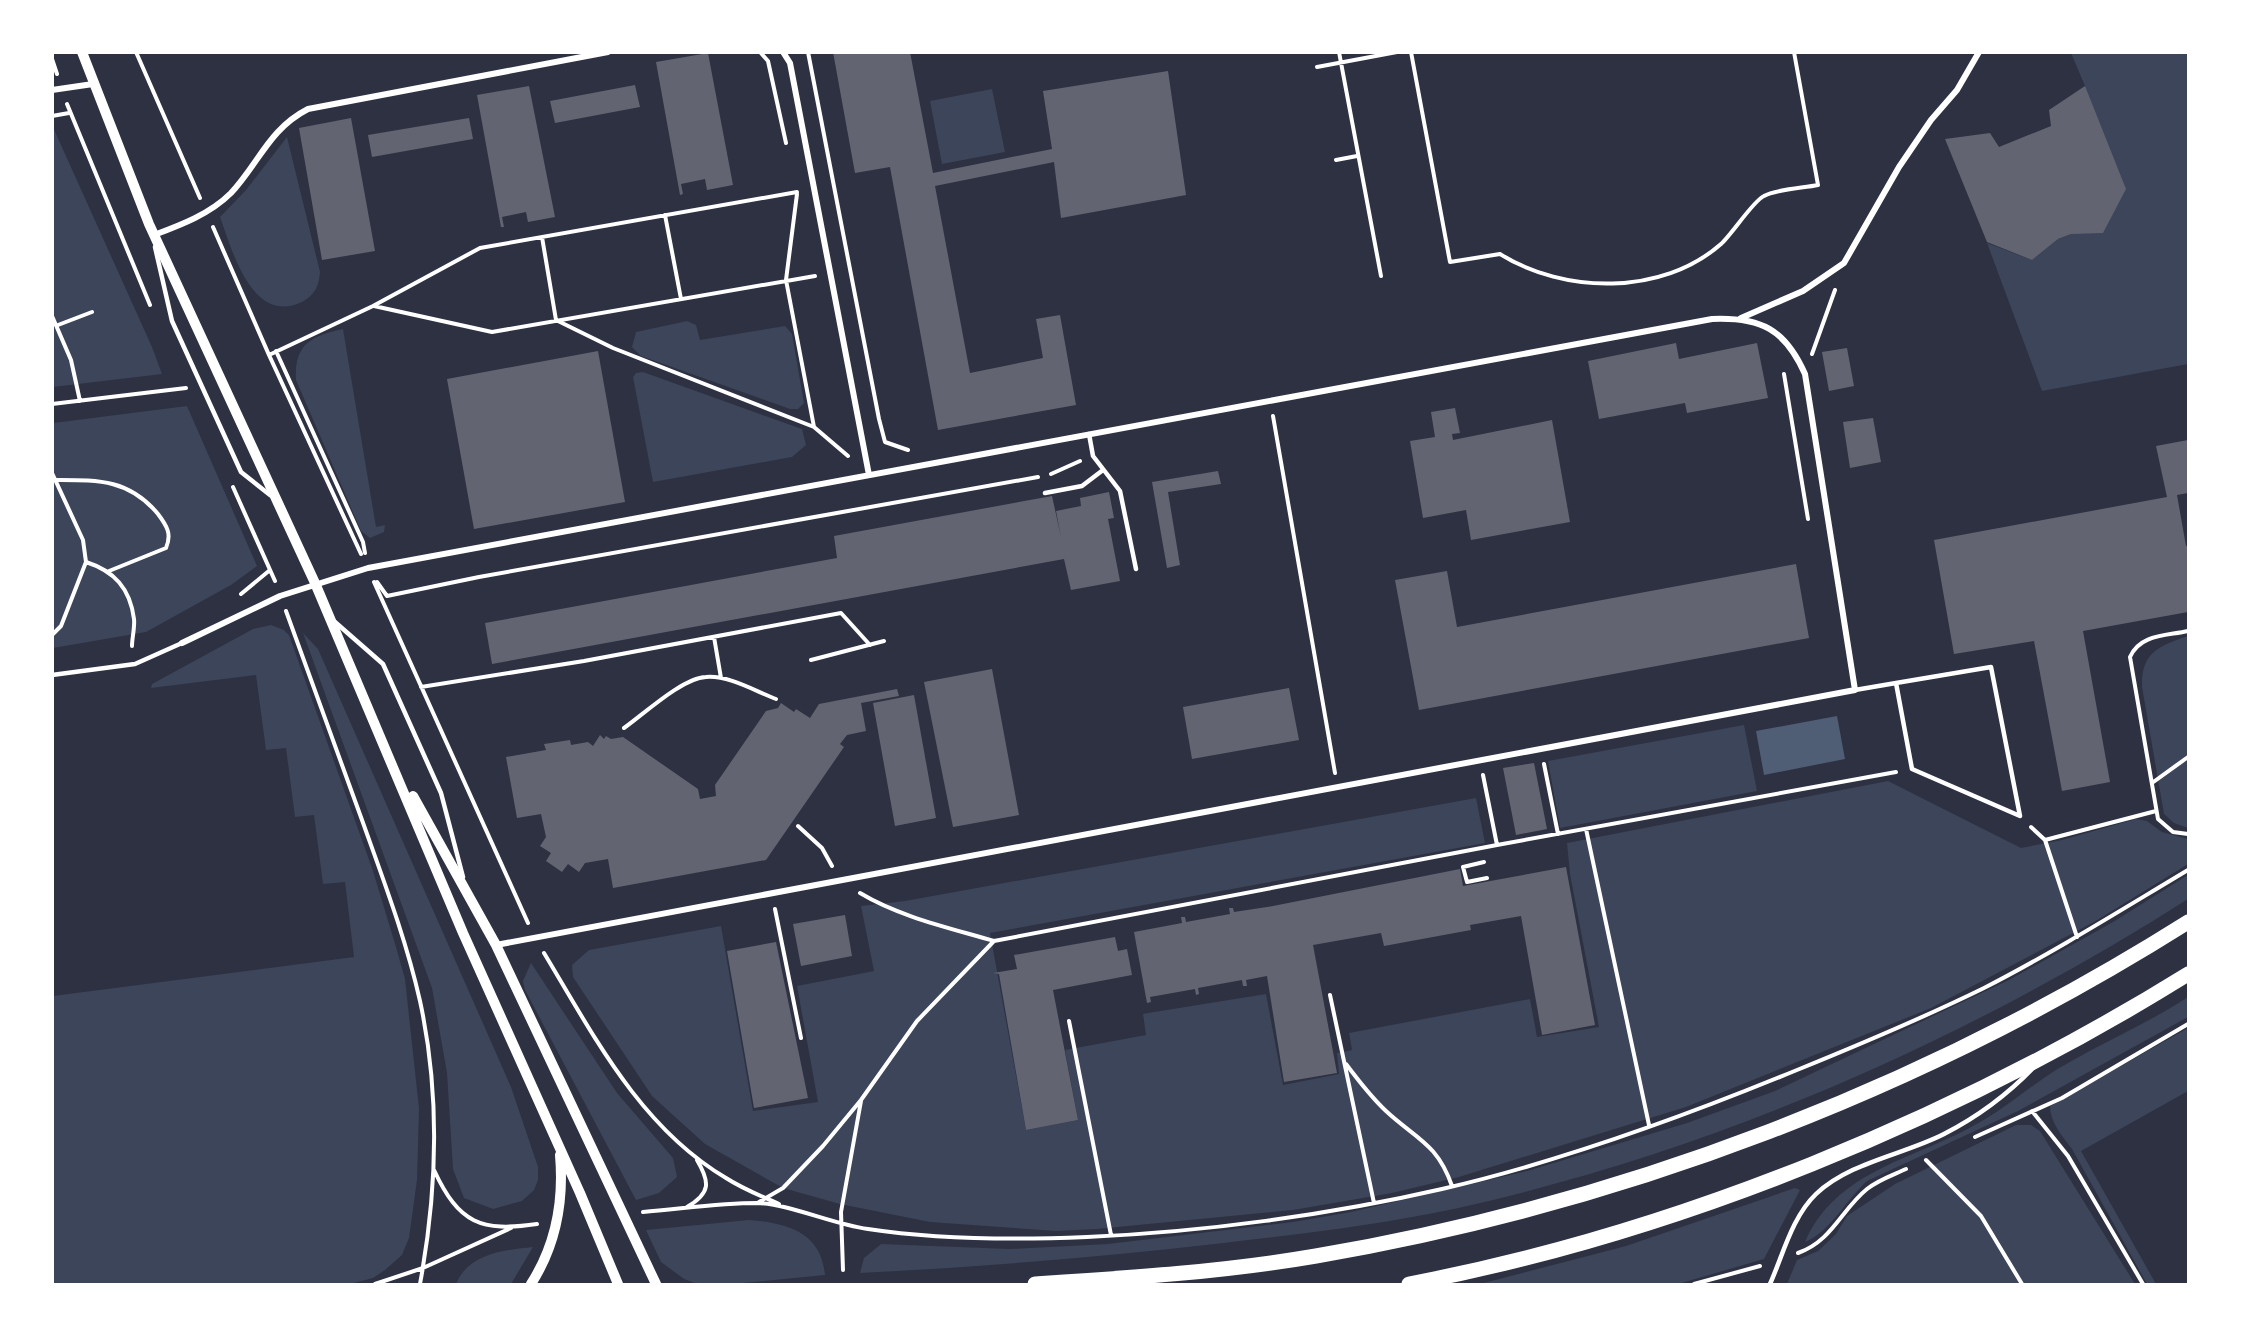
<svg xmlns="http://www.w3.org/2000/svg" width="2241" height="1337" font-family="Rubik,sans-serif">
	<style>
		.green { fill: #3c4559 }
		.water { fill: #4f5d75 }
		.building { fill: #626471 }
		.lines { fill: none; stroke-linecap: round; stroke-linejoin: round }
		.path { stroke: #fff; stroke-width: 4 }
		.service { stroke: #fff; stroke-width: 4.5 }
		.minor { stroke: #fff; stroke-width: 6 }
		.tertiary { stroke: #fff; stroke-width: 10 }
		.primary { stroke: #fff; stroke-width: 15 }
	</style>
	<rect width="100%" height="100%" fill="#2d3142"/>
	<path class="green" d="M 2071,53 L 2188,53 L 2188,364 L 2042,391 L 1987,243 L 2032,260 L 2058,239 L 2071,234 L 2085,86 Z
		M 992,89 L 1005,152 L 942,164 L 930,101 Z
		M 52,125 L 152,347 L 162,374 L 53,387 Z
		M 287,137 L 320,272 C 319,286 315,295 302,302 C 252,326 232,250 220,217 L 246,190 Z
		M 687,321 L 696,325 L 700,340 L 785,326 L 792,334 L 804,403 L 798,409 L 790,409 L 641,356 L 632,347 L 636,332 Z
		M 343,329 L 376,527 L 385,525 L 384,532 L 370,538 L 361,531 L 296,380 C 294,344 311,336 343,329 Z
		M 643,372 L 802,429 L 806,445 L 792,457 L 653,482 L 633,377 L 636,373 Z
		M 187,406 L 257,566 L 231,585 L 146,632 L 53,648 L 53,423 Z
		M 271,625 L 284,630 L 289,635 L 373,871 L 396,947 L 405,979 L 419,1108 L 417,1180 L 409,1238 L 402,1255 L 385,1270 L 373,1278 L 350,1284 L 53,1284 L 53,996 L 354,957 L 345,882 L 323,884 L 314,815 L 295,817 L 286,748 L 266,750 L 256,675 L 151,688 L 152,684 L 253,629 Z
		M 303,633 L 318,649 L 511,1087 L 538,1167 L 538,1180 L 534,1190 L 522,1201 L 493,1209 L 464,1198 L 453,1169 L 447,1073 L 432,988 Z
		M 2188,636 L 2188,828 L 2174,823 L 2164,814 L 2142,687 C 2141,652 2159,646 2188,636 Z
		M 1744,725 L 1757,791 L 1560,828 L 1548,761 Z
		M 1888,781 L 2021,848 L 2062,840 L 2136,819 L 2147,821 L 2162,832 L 2188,839 L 2188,864 L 2094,922 L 1931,1008 L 1686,1107 L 1459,1177 L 1392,1193 L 1293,1210 L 1097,1229 L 1056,1231 L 930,1222 L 840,1204 L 783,1188 L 705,1144 L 652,1096 L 573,977 L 572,965 L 589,950 L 721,926 L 753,1111 L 818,1102 L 797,986 L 874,971 L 861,906 L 905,901 L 1476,798 L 1485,843 L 990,933 L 1026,1130 L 1078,1120 L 1065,1050 L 1146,1035 L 1143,1014 L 1148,1013 L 1266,994 L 1283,1085 L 1339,1074 L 1337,1053 L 1352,1050 L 1349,1033 L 1530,999 L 1537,1037 L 1599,1027 L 1570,874 L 1567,843 Z
		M 2188,875 L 2188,899 C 1963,1042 1715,1151 1454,1209 C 1378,1225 1301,1234 1224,1243 C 1103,1257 982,1267 860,1273 L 864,1258 L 881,1244 L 1010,1249 L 1108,1244 L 1293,1222 L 1351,1212 L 1527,1171 L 1687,1123 L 1775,1091 L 2009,980 L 2113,922 Z
		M 531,963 L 617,1093 L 673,1158 L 677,1177 L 659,1193 L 636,1200 L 525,990 L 523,981 Z
		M 2188,997 L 2188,1017 L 2018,1111 L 1867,1181 C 1847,1199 1829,1233 1805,1242 C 1836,1171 1912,1160 1973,1126 C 2007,1108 2035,1081 2068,1063 C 2108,1040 2150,1022 2188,997 Z
		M 2188,1028 L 2188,1091 L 2081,1151 L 2156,1284 L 2147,1284 L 2072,1149 C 2062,1136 2050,1122 2050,1106 Z
		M 2016,1125 L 2031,1125 L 2040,1131 L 2135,1284 L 1787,1284 L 1797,1260 L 1818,1251 L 1836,1234 L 1847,1216 L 1895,1184 Z
		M 1795,1188 L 1800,1190 L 1764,1259 L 1678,1284 L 1480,1284 L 1626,1246 Z
		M 749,1220 C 787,1223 821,1232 825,1275 L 733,1284 L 697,1284 L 684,1279 L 661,1262 L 646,1230 Z
		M 533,1247 L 511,1284 L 456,1284 C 468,1254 503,1250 533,1247 Z"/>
	<path class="water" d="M 1837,716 L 1845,759 L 1764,775 L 1756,731 Z"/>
	<path class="building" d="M 833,52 L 910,52 L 933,173 L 1052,149 L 1043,91 L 1168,71 L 1186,195 L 1061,218 L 1054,162 L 935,186 L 970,373 L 1043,358 L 1036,319 L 1060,315 L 1076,405 L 938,430 L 890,167 L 855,173 Z
		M 708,53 L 733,185 L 707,190 L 705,179 L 681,184 L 683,194 L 680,195 L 656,62 Z
		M 635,85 L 640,107 L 555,123 L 550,101 Z
		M 529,86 L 555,217 L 528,222 L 526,212 L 502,217 L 504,227 L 501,227 L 477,95 Z
		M 2085,86 L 2126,189 L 2103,233 L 2071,234 L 2058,239 L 2032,260 L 1987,242 L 1945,139 L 1990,133 L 1999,147 L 2051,126 L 2049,110 Z
		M 351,118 L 375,251 L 322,260 L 299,128 Z
		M 469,118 L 473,139 L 372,157 L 368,135 Z
		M 1676,343 L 1679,359 L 1757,343 L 1768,398 L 1687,413 L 1685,403 L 1599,419 L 1588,361 Z
		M 1847,348 L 1854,386 L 1829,391 L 1822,352 Z
		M 598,351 L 625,502 L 474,529 L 447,379 Z
		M 1455,408 L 1460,433 L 1452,434 L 1453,440 L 1552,420 L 1570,522 L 1471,540 L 1466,510 L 1423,518 L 1410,441 L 1435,437 L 1431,412 Z
		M 1873,418 L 1881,462 L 1850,468 L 1843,422 Z
		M 2188,440 L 2188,493 L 2177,495 L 2186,546 L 2188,546 L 2188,612 L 2083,631 L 2110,782 L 2062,791 L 2034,641 L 1954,654 L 1934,540 L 2167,497 L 2156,446 Z
		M 1218,471 L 1221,484 L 1168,492 L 1180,565 L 1167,568 L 1152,482 Z
		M 1109,492 L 1114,518 L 1108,519 L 1120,581 L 1071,590 L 1064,559 L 492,664 L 485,623 L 837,558 L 834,536 L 1052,496 L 1061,537 L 1056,511 L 1081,506 L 1080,498 Z
		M 1796,564 L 1809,638 L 1419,710 L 1395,580 L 1447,571 L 1457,627 Z
		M 992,669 L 1019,815 L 953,827 L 924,682 Z
		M 1289,688 L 1299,740 L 1192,759 L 1183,707 Z
		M 897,689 L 899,696 L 861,703 L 866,731 L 847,735 L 840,744 L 844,747 L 766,860 L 613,888 L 608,859 L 585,863 L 579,872 L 568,864 L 562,872 L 546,861 L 551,853 L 540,846 L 546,837 L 541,814 L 517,818 L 506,757 L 546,750 L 544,744 L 570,740 L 571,745 L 588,742 L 593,746 L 600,735 L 604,739 L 606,736 L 611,739 L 623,737 L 698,789 L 700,799 L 716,796 L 715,785 L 766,711 L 778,708 L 781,703 L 794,712 L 796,709 L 810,718 L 819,704 Z
		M 914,695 L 936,818 L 895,826 L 873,703 Z
		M 1534,763 L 1547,829 L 1516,835 L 1503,768 Z
		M 1566,867 L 1595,1025 L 1542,1035 L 1521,916 L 1470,925 L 1471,930 L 1384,946 L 1381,933 L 1313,945 L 1337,1073 L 1284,1082 L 1267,976 L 1246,980 L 1247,986 L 1243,986 L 1242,980 L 1198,988 L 1199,994 L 1196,995 L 1195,989 L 1150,997 L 1151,1002 L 1147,1003 L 1134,932 L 1182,923 L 1181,917 L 1185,917 L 1186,922 L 1230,914 L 1229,908 L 1233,908 L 1234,912 L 1273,906 L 1460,869 L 1463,886 Z
		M 845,915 L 852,956 L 801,966 L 793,924 Z
		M 1115,937 L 1118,951 L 1127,949 L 1132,975 L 1053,990 L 1078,1120 L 1026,1130 L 999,974 L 993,973 L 1017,969 L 1014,955 Z
		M 776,942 L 808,1098 L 754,1108 L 727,951 Z"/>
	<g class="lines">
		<path class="path" d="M 136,52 L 200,198
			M 760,52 L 768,61 L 786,143
			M 808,52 L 879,419 L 885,442 L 908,450
			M 1339,52 L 1381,276
			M 1411,52 L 1450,262 L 1500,254 C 1564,294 1662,296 1721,244 C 1732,234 1754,200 1764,196 C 1776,189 1804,188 1818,185 L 1794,52
			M 52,59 L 57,74
			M 1317,67 L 1397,52
			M 67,104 L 150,305
			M 52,116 L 69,113
			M 1336,160 L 1357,156
			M 797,194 L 786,280 L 814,427 L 848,456
			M 665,215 L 681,299
			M 213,227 L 269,355 L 361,554
			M 542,237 L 556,320 L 613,348 L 814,427
			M 374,306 L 492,332 L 815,276
			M 52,316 L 71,360 L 80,401
			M 58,325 L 92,312
			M 276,351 L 363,542 L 365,553
			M 1812,354 L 1835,290
			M 269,355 L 373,306 L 480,248 L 797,192
			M 1784,374 L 1808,519
			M 52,404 L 186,388
			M 1273,416 L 1335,773
			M 52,473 L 83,540 L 86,562 L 61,626 L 52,635
			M 1051,474 L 1080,461
			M 56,480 C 98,480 129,479 158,514 C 167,526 172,534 166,548 L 109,571
			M 233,487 L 275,581
			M 86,562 C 114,571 130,588 134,619 C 135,627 132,638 132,646
			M 374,582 L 528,923
			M 377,582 L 387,596 L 479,577 L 1038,477
			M 241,594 L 270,570
			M 286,611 C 311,680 336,750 362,820 C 383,879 406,939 420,1001 C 440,1093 437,1192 420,1284
			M 2188,631 C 2166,636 2140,634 2130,657 L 2158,819 L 2173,832 L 2188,834
			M 714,637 L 721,678
			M 811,660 L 884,641
			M 421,687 L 584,661 L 841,613 L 870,645
			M 624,728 C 644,714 682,678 706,677 C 728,675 755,691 776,699
			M 1544,764 L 1558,834
			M 1483,775 L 1497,845
			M 2152,783 L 2188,757
			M 798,826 L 822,848 L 832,866
			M 2031,827 L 2045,840 L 2077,937
			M 1586,829 L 1649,1125
			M 2045,840 L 2156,811
			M 1484,862 L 1463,867 L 1467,882 L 1487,878
			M 860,893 C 900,917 950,928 994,941 L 1497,845 L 1896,772
			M 775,909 L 801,1038
			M 544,953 C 594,1036 640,1127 726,1178 C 743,1189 761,1196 779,1204
			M 1330,995 L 1374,1203
			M 1069,1021 L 1111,1235
			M 1346,1064 C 1358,1080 1371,1097 1386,1111 C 1416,1139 1437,1143 1452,1186
			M 2032,1111 L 2068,1156 L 2143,1284
			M 1975,1137 L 2062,1098 L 2188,1024
			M 1926,1160 L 1981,1216 L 2022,1284
			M 434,1170 C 459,1224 481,1232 537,1224
			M 759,1202 L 783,1188 L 823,1146 L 861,1100 L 917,1021 L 994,941
			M 687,1207 C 711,1193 710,1182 697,1160
			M 643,1212 C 681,1209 719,1203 757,1203 C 790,1204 832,1224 868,1229 C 940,1240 1015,1240 1087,1237 C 1203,1232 1329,1215 1442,1189 C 1563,1161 1683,1117 1797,1070 C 1861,1044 1923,1018 1984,988 C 2054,952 2121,910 2188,870
			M 1798,1253 C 1832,1241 1841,1210 1867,1189 C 1878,1180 1893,1175 1906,1169
			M 843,1270 L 841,1212 L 861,1101
			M 375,1284 L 423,1268 L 511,1228
			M 1694,1284 L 1760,1266"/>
		<path class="service" d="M 155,247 L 172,321 L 241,472 L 270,495
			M 1089,434 L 1093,456 L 1120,491 L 1136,569
			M 1045,493 L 1082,486 L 1103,470
			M 335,622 L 383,664 L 441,793 L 463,877
			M 52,675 L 135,664 L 182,643
			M 1855,690 L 1896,683 L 1912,769 L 2020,816 L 1991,667 L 1896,683
			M 1770,1284 C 1783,1255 1792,1217 1816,1194 C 1850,1162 1903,1155 1944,1134 C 1977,1117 2007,1095 2033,1068"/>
		<path class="minor" d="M 783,52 L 790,63 L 869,475
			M 52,90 L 93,84
			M 154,235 C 181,225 210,214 231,193 C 259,163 269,129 308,109 L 608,52
			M 1741,318 L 1803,291 L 1844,263 L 1899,167 L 1931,120 L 1957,90 L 1979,52
			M 182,643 L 280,596 L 368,568 L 1712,319 C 1761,317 1785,329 1805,374 L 1855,690 L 496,945"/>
		<path class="tertiary" d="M 82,52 L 149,224 L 315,583 L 463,933 L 580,1193 L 618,1284
			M 413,796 L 496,945 L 656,1284
			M 531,1284 C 556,1245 564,1201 560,1155"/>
		<path class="primary" d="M 1035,1284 C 1128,1278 1223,1272 1316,1256 C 1625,1203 1923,1089 2188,922
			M 1409,1284 C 1678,1233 1956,1118 2188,974"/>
	</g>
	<rect width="2241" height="1337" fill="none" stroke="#ffffff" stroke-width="108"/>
</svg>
